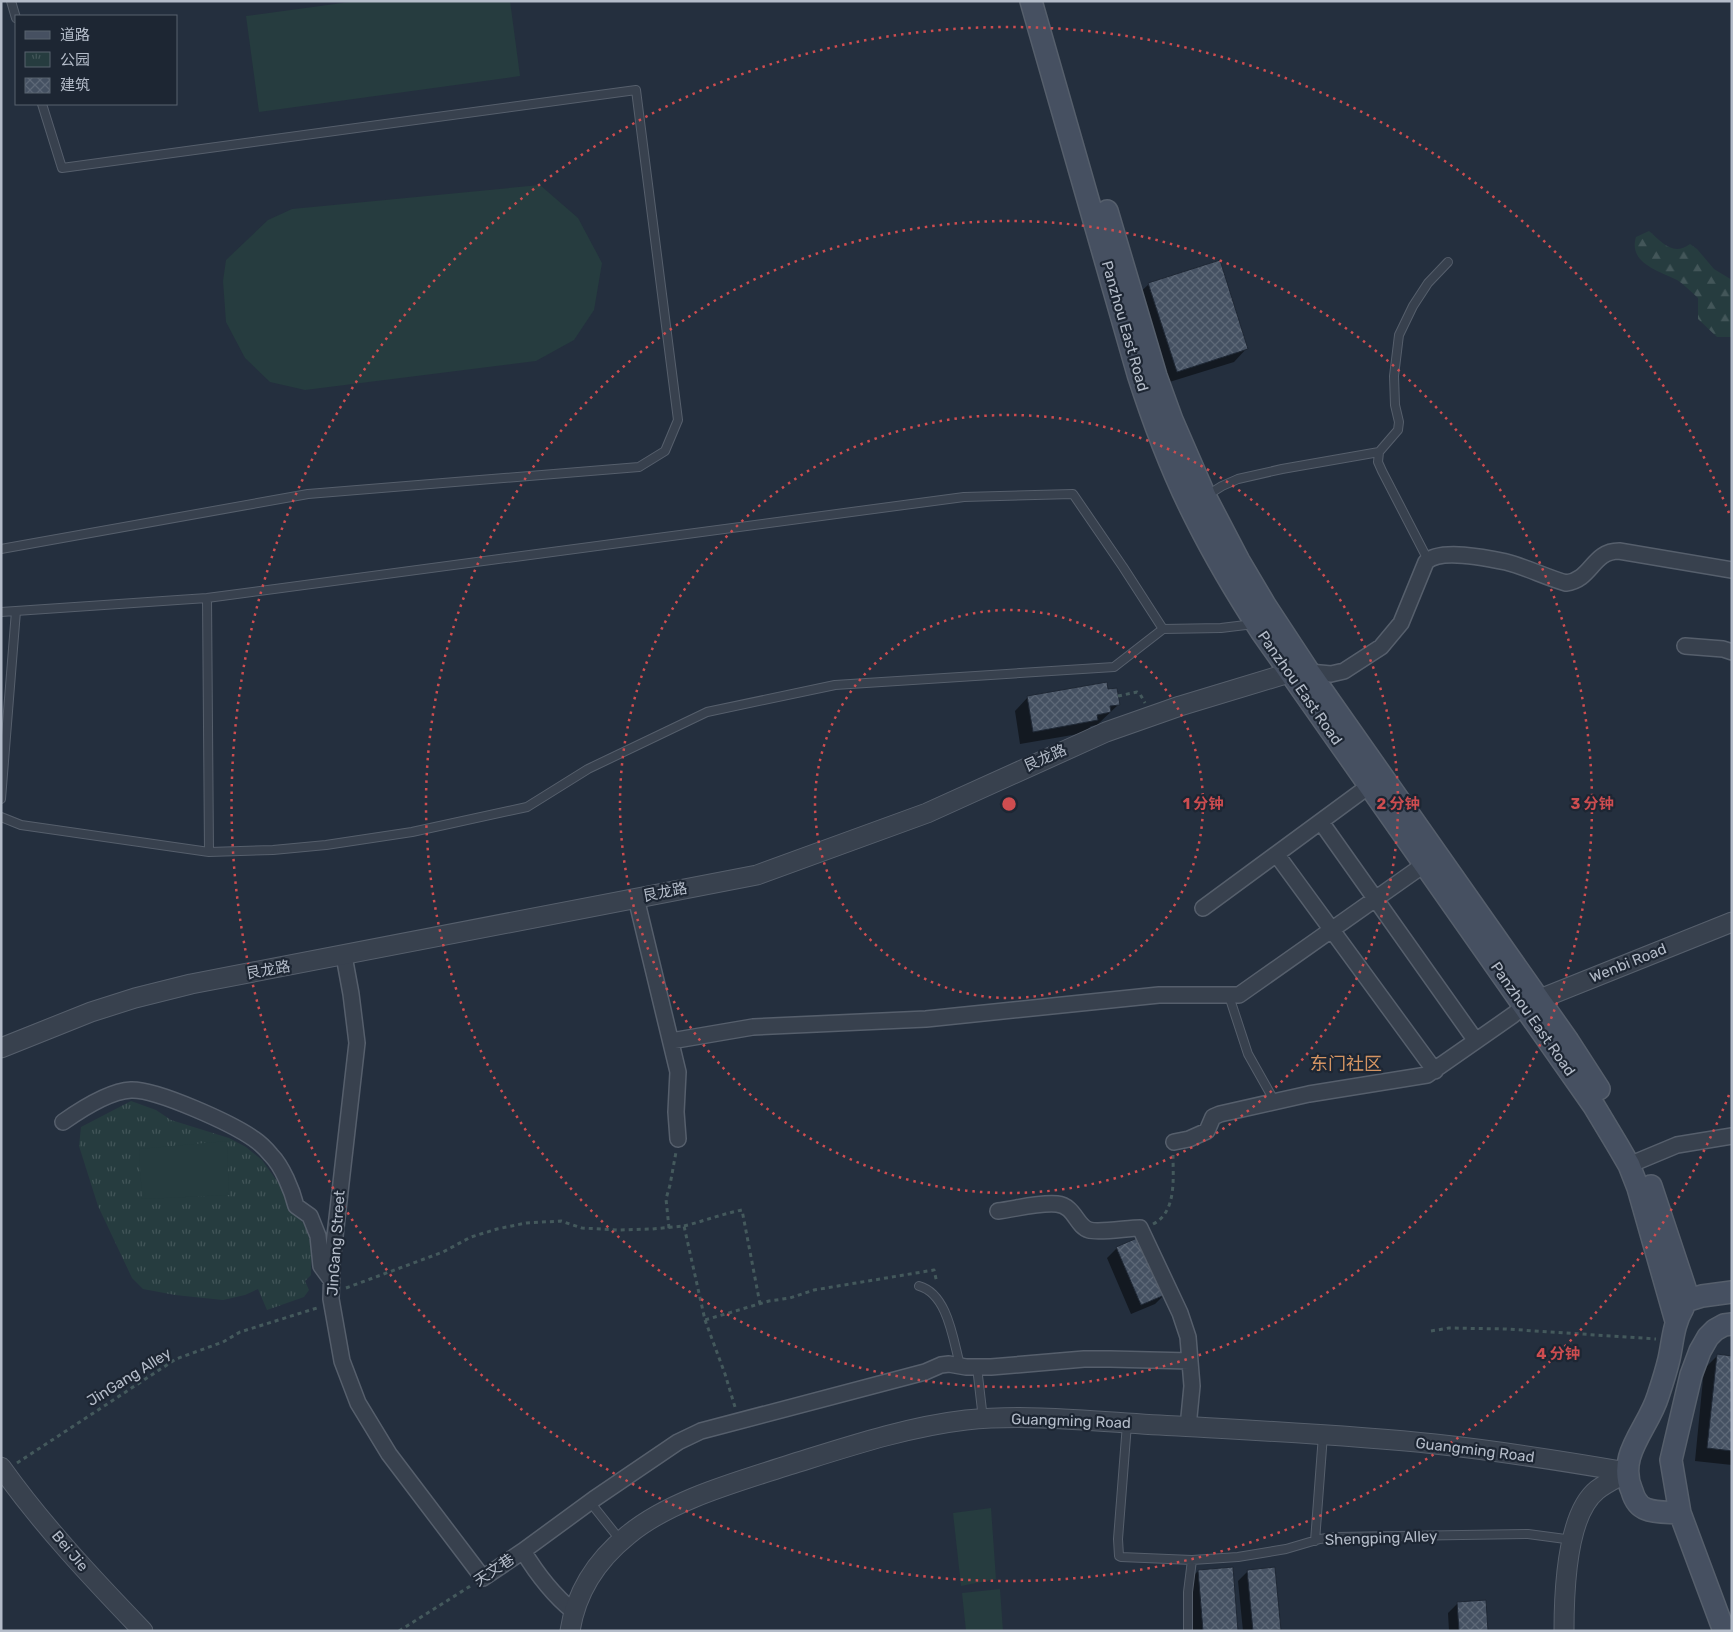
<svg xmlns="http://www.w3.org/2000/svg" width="1733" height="1632" font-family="Rubik,'Noto Sans SC',sans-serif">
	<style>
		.forest { fill: url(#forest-firs) }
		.park { fill: url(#park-tufts) }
		.pitch { fill: #263c3f }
		.shadow { fill: #0007 }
		.building { fill: url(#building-cross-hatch); stroke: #1f2835 }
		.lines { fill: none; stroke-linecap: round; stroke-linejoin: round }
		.service-casing { stroke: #565f6c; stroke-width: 10 }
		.minor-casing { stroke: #565f6c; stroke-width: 18 }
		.tertiary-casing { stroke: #565f6c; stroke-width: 21 }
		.secondary-casing { stroke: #565f6c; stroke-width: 24 }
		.path { stroke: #44595c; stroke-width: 3; stroke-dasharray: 4 4; stroke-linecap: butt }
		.service { stroke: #38414e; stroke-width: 8 }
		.minor { stroke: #38414e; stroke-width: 15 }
		.tertiary { stroke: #38414e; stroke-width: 19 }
		.secondary { stroke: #465061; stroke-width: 21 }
		.ring { fill: none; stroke: #ce4d50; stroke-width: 2.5; stroke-dasharray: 2.5 5 }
		.labels { text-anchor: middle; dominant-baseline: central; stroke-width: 4.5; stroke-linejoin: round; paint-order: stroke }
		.street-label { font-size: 15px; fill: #b4bcc9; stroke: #1d2633 }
		.quarter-label { font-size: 18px; fill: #d59563; stroke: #1d2633 }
		.centre { fill: #ce4d50; stroke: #1d2633; stroke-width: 2.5 }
		.ring-label { font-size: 15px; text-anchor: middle; font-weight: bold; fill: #ce4d50; stroke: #1d2633; stroke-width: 4.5; stroke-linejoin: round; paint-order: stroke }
	</style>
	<defs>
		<pattern id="forest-firs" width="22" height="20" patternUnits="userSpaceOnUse" patternTransform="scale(1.25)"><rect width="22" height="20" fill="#263c3f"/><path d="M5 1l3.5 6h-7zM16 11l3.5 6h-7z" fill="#435659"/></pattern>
		<pattern id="park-tufts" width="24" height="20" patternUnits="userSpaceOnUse" patternTransform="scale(1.25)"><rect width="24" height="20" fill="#263c3f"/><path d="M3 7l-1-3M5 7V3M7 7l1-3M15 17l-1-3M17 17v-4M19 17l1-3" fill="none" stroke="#435659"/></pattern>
		<pattern id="building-cross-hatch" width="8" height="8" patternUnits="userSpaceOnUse" patternTransform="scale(1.25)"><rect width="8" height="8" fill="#455162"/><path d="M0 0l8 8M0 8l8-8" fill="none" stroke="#5d6877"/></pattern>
	</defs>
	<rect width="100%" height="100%" fill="#242f3e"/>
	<path class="forest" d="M 1649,231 C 1662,242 1673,257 1690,244 L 1697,249 L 1714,269 L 1732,280 L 1732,337 L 1717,337 L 1698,319 L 1698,298 C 1691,292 1685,285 1677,280 C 1659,271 1628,263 1636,237 Z"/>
	<path class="park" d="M 131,1101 L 156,1110 L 171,1120 L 229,1138 L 246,1147 L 262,1160 L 285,1192 L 293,1212 L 312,1232 L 311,1275 L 305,1281 L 309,1290 L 304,1297 L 267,1310 L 258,1289 L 245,1295 L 223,1300 L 175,1295 L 143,1289 L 132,1278 L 98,1206 L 79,1146 L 81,1127 Z"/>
	<path class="pitch" d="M 357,1 L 510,1 L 520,76 L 259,112 L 246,16 Z
		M 540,185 L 578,218 L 602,263 L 594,310 L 574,340 L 536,361 L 305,390 L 270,382 L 245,358 L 226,322 L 223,281 L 226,260 L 268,220 L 292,209 Z
		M 227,1141 L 229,1195 L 142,1199 L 139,1149 Z
		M 991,1508 L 996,1579 L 961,1586 L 953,1513 Z
		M 1000,1589 L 1003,1631 L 966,1631 L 962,1593 Z"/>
	<path class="shadow" d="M 1149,284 L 1247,348 L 1234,362 L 1163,384 L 1135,297 Z
		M 1107,691 L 1119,704 L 1097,725 L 1091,726 L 1084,733 L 1020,744 L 1015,711 L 1028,697 Z
		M 1117,1248 L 1165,1294 L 1155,1304 L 1131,1314 L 1107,1258 Z
		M 1718,1355 L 1732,1357 L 1732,1465 L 1695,1461 L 1704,1369 Z
		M 1198,1571 L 1237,1631 L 1189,1631 L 1185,1584 Z
		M 1248,1571 L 1279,1630 L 1279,1631 L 1243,1631 L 1238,1581 Z
		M 1458,1603 L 1487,1631 L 1449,1631 L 1448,1613 Z"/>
	<path class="building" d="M 1220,260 L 1248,349 L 1177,372 L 1148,283 Z
		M 1107,682 L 1108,689 L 1117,688 L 1120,705 L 1110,706 L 1111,712 L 1097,715 L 1098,720 L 1033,732 L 1027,696 Z
		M 1142,1236 L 1167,1294 L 1141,1305 L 1116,1247 Z
		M 1717,1354 L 1732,1356 L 1732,1451 L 1707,1448 Z
		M 1233,1567 L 1238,1631 L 1203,1631 L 1198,1570 Z
		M 1275,1567 L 1281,1630 L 1253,1631 L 1247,1570 Z
		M 1486,1600 L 1488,1631 L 1459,1631 L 1457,1602 Z"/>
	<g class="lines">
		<defs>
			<path id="service" d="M 11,1 L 16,18
				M 1206,496 L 1222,486 L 1238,479 L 1282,469 L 1379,452
				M 1,549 L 308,494 L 639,467 L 665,451 L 678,420 L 636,90 L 62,168 L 42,104
				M 1428,560 L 1382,471 L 1378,462 L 1379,452 L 1398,430 L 1399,422 L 1395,405 L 1394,376 L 1399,335 L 1413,306 L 1428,283 L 1448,262
				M 207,598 L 209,852
				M 1,612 L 207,598 L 964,497 L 1073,494 L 1123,567 L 1163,629 L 1221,628 L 1254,624
				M 1,799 L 16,611
				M 1,817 L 21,825 L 209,852 L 273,850 L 326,845 L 412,832 L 527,807 L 588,769 L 707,712 L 835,685 L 1114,667 L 1163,629
				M 1229,996 L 1248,1054 L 1275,1102
				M 919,1286 C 948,1294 953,1340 960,1365
				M 977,1367 L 983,1419
				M 1127,1424 L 1118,1539 L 1119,1556 L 1121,1557 L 1192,1560 L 1238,1557 L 1286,1549 L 1320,1539 L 1334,1537 L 1528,1534 L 1573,1540
				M 590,1502 L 621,1541
				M 1315,1541 L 1323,1435
				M 1188,1631 L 1188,1592 L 1192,1560"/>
			<path id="minor" d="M 1685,646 L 1723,649 L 1732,652
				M 1309,672 L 1331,674 L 1344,671 L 1381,647 L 1401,623 L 1426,562 C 1440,548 1487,558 1506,562 C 1526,567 1545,577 1566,583 C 1592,580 1592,551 1619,551 L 1732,570
				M 1321,822 L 1476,1041
				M 1277,855 L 1435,1071
				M 636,898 L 678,1072 L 676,1112 L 678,1139
				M 1203,908 L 1377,780
				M 344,956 L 351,994 L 357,1043 L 332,1262 L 331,1299 L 342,1361 L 358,1403 L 389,1454 L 483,1578 L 523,1551 C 537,1574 552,1594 573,1611
				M 671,1041 L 753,1027 L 926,1019 L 1159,995 L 1239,995 L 1432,859
				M 63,1122 C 80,1110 110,1091 131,1090 C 157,1089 233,1124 254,1139 C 260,1143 266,1149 271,1155 C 282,1166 292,1190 296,1206 L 310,1216 L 318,1236 L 321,1266 L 332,1281
				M 1174,1142 L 1189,1139 L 1207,1131 L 1213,1117 L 1220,1114 L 1309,1094 L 1427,1075 L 1513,1015 L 1524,1006
				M 1629,1165 L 1677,1145 L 1732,1136
				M 998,1211 C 1015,1209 1040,1202 1057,1204 C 1075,1206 1076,1226 1089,1230 C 1099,1233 1128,1228 1140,1228 L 1180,1313 L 1188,1337 L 1192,1386 L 1188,1427
				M 523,1551 L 594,1499 L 678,1442 L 701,1431 L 925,1372 L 941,1365 L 949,1364 L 966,1367 L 991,1367 L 1084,1359 L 1110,1359 L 1190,1361"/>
			<path id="tertiary" d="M 1525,1005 L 1732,922
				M 1,1048 L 91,1012 L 135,998 L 191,984 L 757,875 L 927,813 L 1106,732 L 1180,706 L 1289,673 L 1303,672
				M 1,1467 C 43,1526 93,1579 143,1631
				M 570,1631 C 576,1592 597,1560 628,1535 C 670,1500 737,1482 789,1465 C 847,1447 906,1427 966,1420 C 1036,1413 1108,1423 1178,1426 C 1263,1431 1349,1435 1435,1444 C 1499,1451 1563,1461 1627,1472
				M 1564,1631 C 1564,1594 1566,1515 1597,1490 C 1606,1483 1617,1478 1627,1472"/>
			<path id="secondary" d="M 1031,1 L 1138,374 C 1154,424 1172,472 1196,519 C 1215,557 1237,594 1261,631 L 1594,1106 L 1618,1146 L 1629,1165 L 1638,1188 L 1676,1321
				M 1107,211 L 1156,376 L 1172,420 L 1205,496 L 1239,561 L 1265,605 L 1309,672 L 1568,1041 L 1599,1089
				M 1651,1186 L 1689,1300
				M 1689,1300 L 1702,1296 L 1732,1292
				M 1680,1513 C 1669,1512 1655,1513 1646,1509 C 1638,1506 1634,1498 1632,1491 C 1616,1455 1648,1429 1658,1396 C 1662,1384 1666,1372 1669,1359 C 1673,1341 1673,1325 1683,1308
				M 1724,1631 L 1680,1513 L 1671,1460 L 1691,1375 L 1700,1351 L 1708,1337 L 1715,1330 L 1724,1325 L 1732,1324"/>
		</defs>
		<use href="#service" class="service-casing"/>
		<use href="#minor" class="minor-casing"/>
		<use href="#tertiary" class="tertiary-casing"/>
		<use href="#secondary" class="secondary-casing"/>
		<path class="path" d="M 1118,696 L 1137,692 L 1140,694 L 1145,703
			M 1153,1224 C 1177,1212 1173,1178 1173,1155
			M 684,1226 C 704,1221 722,1214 742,1210 L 760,1304
			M 669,1228 L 666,1199 L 670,1185 L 676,1152
			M 346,1288 L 443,1252 L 471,1237 L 497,1229 L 526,1223 L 561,1221 L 582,1228 L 618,1230 L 652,1229 L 684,1226 L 705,1320 L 769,1301 L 790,1298 L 814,1290 L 934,1270 L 937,1283
			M 705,1320 L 725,1374 L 735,1407
			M 1431,1331 L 1449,1328 L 1506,1329 L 1656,1339
			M 17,1463 L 176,1359 L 223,1342 L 240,1332 L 317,1308
			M 399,1631 L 472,1585"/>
		<use href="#service" class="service"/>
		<use href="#minor" class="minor"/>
		<use href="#tertiary" class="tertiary"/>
		<use href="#secondary" class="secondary"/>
	</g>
	<g class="ring">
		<circle cx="1009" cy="804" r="194"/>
		<circle cx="1009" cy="804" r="389"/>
		<circle cx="1009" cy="804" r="583"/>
		<path d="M1729 1095A777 777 0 1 1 1729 513"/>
	</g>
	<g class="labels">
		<g class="street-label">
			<text transform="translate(1125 326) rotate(74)">Panzhou East Road</text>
			<text transform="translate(1300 688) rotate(55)">Panzhou East Road</text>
			<text transform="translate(1045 758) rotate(-24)">艮龙路</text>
			<text transform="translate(665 892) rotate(-11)">艮龙路</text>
			<text transform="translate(1628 963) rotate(-22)">Wenbi Road</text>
			<text transform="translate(268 970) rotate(-10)">艮龙路</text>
			<text transform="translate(1533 1019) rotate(55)">Panzhou East Road</text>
			<text transform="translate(336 1243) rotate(-86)">JinGang Street</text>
			<text transform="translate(129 1377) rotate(-32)">JinGang Alley</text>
			<text transform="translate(1071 1421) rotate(2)">Guangming Road</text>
			<text transform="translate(1475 1450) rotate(7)">Guangming Road</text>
			<text transform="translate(1381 1538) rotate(-2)">Shengping Alley</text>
			<text transform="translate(70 1551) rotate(50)">Bei Jie</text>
			<text transform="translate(494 1570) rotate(-34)">天文巷</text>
		</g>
		<g class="quarter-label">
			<text x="1346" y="1064">东门社区</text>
		</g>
	</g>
	<circle cx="1009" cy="804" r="8" class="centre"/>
	<g class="ring-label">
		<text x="1203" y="809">1 分钟</text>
		<text x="1398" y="809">2 分钟</text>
		<text x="1592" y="809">3 分钟</text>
		<text x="1558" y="1359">4 分钟</text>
	</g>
	<rect width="1733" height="1632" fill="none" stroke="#b4bcc9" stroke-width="5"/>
	<rect x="15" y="15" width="162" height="90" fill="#1d2633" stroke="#59626f"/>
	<rect x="25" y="31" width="25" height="8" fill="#465061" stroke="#59626f"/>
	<text x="60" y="40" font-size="15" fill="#b4bcc9">道路</text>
	<rect x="25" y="52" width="25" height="15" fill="url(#park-tufts)" stroke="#59626f"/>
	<text x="60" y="65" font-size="15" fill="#b4bcc9">公园</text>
	<rect x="25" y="78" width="25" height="15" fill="url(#building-cross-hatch)" stroke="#59626f"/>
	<text x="60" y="90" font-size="15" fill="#b4bcc9">建筑</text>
</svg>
